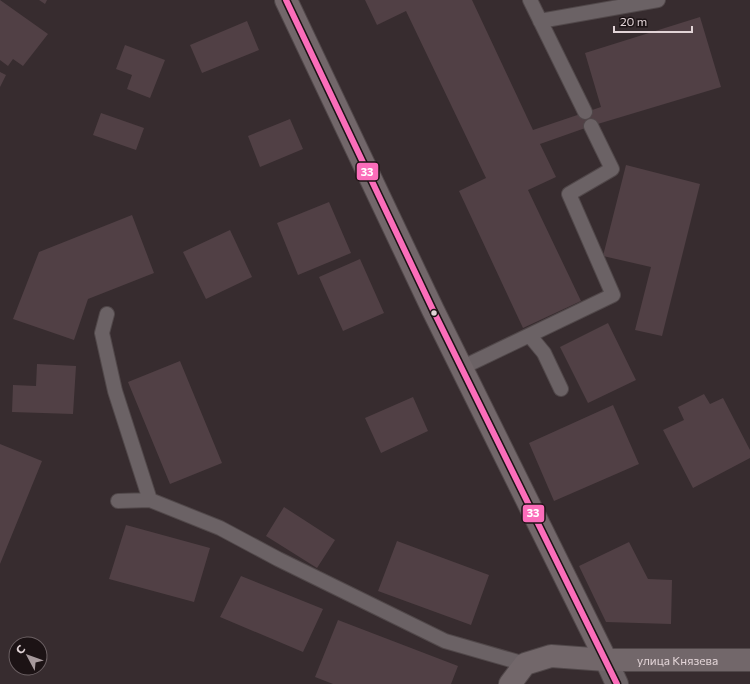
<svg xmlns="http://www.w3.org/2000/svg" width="750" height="684" font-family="Commissioner,sans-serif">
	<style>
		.building { fill: #514045 }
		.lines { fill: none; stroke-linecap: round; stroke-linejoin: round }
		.service-casing { stroke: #51484a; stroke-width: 16 }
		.tertiary-casing { stroke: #51484a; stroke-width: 24 }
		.secondary-casing { stroke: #51484a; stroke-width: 24 }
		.service { stroke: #6b6265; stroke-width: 14 }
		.tertiary { stroke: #6b6265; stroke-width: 22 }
		.secondary { stroke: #72676a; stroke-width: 22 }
		.bus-1-casing { stroke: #1c1315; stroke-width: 9 }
		.bus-1 { stroke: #fb6dba; stroke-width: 6 }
		.bus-dot { fill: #e2d4d7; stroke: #1c1315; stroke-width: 1.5 }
		.labels { text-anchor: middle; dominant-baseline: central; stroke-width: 4; stroke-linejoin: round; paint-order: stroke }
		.street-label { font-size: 12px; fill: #e2d4d7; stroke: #1c1315 }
		.line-badge { stroke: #1c1315; stroke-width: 1.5 }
		.badge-label { font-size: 11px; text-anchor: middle; font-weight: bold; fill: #fff }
	</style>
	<rect width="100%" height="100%" fill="#372c2f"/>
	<path class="building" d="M 0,0 L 48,34 L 23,66 L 13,59 L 8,66 L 0,60 Z
		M 39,0 L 47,0 L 45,4 Z
		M 365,0 L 472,0 L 533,130 L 601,107 L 585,53 L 700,17 L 721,87 L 591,126 L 540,144 L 556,177 L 528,190 L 581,301 L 523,328 L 459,191 L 486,178 L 406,11 L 377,25 Z
		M 247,21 L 259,50 L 202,73 L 190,45 Z
		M 125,45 L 165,60 L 150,98 L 127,89 L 132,75 L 116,69 Z
		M 0,72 L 6,75 L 0,87 Z
		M 101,113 L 144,128 L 136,150 L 93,135 Z
		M 290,119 L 303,149 L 260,167 L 248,136 Z
		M 626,165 L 700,184 L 662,336 L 635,330 L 651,267 L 603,256 Z
		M 329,202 L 351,253 L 298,275 L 277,223 Z
		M 132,215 L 154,273 L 88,299 L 74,340 L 13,319 L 39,252 Z
		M 230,230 L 252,277 L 206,299 L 183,252 Z
		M 360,259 L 384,313 L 343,331 L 319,277 Z
		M 608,323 L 636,380 L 588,403 L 560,347 Z
		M 180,361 L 222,463 L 170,484 L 128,382 Z
		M 37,364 L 76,366 L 73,414 L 12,412 L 13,385 L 36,386 Z
		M 704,394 L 710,404 L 723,398 L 750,450 L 750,458 L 693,488 L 663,430 L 684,420 L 678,407 Z
		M 413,397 L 428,431 L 381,453 L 365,418 Z
		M 613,405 L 639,464 L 554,501 L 529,443 Z
		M 0,444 L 42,461 L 0,564 Z
		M 284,507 L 335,540 L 317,568 L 266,536 Z
		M 126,525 L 210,548 L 194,602 L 109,579 Z
		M 397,541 L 489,575 L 471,625 L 378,591 Z
		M 629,542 L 648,579 L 672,580 L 671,624 L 606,622 L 579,566 Z
		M 241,576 L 323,609 L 303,652 L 220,617 Z
		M 338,620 L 458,666 L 451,684 L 333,684 L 315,677 Z"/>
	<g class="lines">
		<defs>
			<path id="service" d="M 530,0 L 585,112
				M 540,21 L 658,0
				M 107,314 L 102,333 L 115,391 L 150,500
				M 530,336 L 544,353 L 561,389
				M 461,368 L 613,295 L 569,194 L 612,169 L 591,126
				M 118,501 L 150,500 L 220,528 L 278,559 L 445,641 L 525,664"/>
			<path id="tertiary" d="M 606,660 L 617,684"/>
			<g id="secondary">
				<path d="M 286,0 L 433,310 L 606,660"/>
				<path id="s1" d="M 510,684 L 525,664 L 551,656 L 606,660 L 750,660"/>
			</g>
		</defs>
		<use href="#service" class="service-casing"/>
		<use href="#tertiary" class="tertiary-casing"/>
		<use href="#secondary" class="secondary-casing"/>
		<use href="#service" class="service"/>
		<use href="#tertiary" class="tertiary"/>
		<use href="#secondary" class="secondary"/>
		<defs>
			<path id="bus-1" d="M 286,0 L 433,310 L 617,684"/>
		</defs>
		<use href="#bus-1" class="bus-1-casing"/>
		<use href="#bus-1" class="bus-1"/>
	</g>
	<circle class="bus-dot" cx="434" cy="313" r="3.5"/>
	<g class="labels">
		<g class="street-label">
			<text stroke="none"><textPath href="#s1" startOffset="179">улица Князева</textPath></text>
		</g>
	</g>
	<g class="line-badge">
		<rect x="356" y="162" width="23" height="19" rx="4" fill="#fb6dba"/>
		<rect x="522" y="504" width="23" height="19" rx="4" fill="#fb6dba"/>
	</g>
	<g class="badge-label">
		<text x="367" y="176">33</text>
		<text x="533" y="517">33</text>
	</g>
	<g transform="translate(28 656) rotate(311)"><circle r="19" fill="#1c1315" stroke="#6b6063"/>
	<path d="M0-3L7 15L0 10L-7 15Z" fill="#a6999c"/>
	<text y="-6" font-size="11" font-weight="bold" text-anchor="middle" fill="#e2d4d7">С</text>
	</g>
	<path d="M614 26v6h78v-6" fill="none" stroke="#e2d4d7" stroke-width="2"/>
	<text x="620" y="26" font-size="12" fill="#e2d4d7" stroke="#1c1315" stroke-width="3" paint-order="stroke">20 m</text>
</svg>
